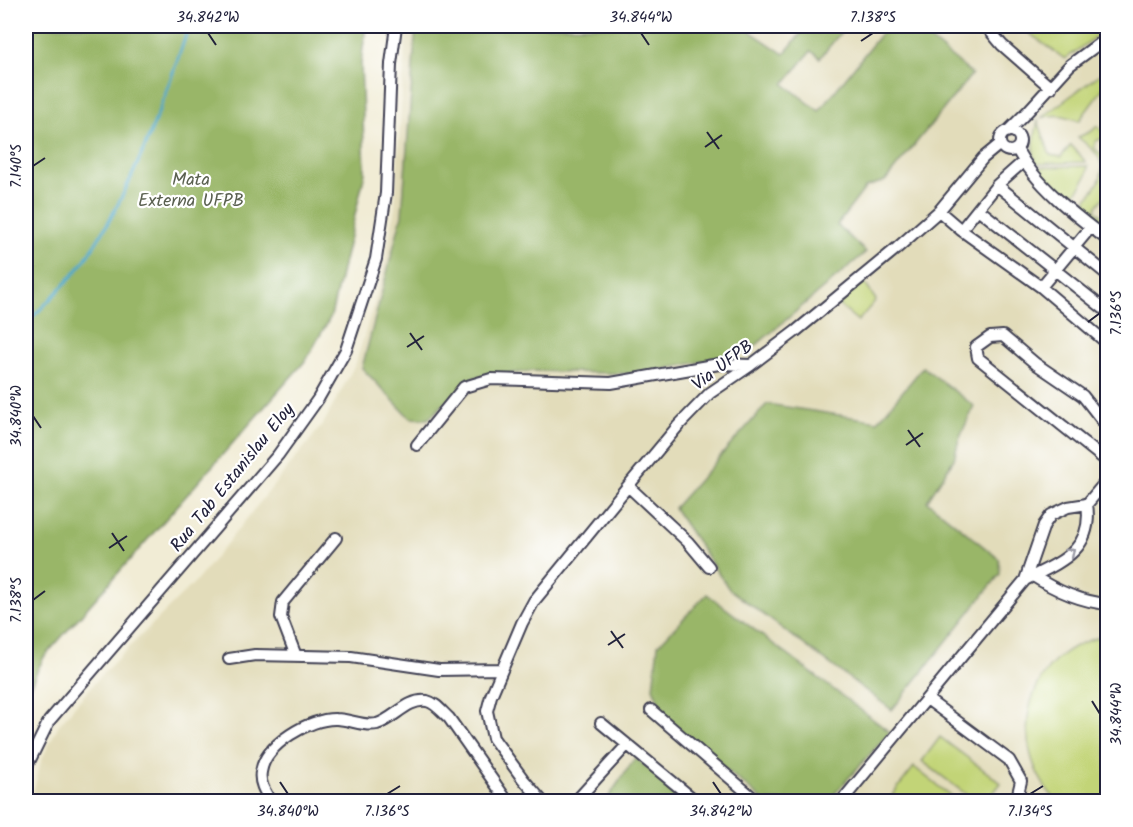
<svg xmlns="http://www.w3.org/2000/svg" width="1133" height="827" font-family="Kalam,sans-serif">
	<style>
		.built { fill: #e2dcba }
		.green { fill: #c2d477; stroke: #727b59; stroke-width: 1.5 }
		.forest { fill: #99b668; stroke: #5e6c52; stroke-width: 1.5 }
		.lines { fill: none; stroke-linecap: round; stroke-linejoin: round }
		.stream { stroke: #4ca7ca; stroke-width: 3 }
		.minor-casing { stroke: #414052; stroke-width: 14 }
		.minor { stroke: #fff; stroke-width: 10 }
		.oneway { stroke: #9c9ca7 }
		.ticks { fill: none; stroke: #22223b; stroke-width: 2 }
		.labels { text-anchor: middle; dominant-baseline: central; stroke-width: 4.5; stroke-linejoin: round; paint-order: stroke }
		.park-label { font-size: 18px; fill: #5a6050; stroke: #fff }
		.street-label { font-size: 18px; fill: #22223b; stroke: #fff }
		.neatline { fill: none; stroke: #22223b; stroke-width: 2 }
		.ticks-label { font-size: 15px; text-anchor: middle; fill: #22223b }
	</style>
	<rect width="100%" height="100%" fill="#fff"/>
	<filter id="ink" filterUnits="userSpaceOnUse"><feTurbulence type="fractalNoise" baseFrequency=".0167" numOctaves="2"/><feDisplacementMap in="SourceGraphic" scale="12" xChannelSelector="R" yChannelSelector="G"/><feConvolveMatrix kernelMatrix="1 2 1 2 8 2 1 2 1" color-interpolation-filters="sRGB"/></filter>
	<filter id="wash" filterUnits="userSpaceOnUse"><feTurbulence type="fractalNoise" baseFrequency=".008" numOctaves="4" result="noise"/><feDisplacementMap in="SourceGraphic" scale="24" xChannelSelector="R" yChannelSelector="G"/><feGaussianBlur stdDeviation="1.35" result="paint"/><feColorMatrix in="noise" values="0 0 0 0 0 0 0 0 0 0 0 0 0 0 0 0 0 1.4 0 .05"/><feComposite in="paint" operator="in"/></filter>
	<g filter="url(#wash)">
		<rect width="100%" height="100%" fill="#f1ecd5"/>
		<path class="built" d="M 406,26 L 1107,26 L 1107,801 L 31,802 L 41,761 L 58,726 L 102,674 L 199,578 L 323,424 L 356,363 L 381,279 L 395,210 Z"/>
		<path class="green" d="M 1033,26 L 1107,26 L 1108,28 L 1065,59 L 1026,31 Z
			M 1107,69 L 1107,83 L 1079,121 C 1065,115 1056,114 1041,118 Z
			M 1038,121 L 1050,155 L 1061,157 L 1071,145 L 1086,162 L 1036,164 C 1031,148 1035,136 1038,121 Z
			M 1097,126 L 1107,134 L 1107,142 L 1100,139 L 1095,142 L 1094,148 L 1107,159 L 1107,193 L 1095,209 L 1105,219 L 1102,223 L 1082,205 C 1092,192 1109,176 1099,158 C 1095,150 1084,143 1078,137 L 1092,131 Z
			M 1088,166 C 1087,180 1079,192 1067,199 L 1043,177 L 1038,167 Z
			M 864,282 L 876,300 L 858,321 L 836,303 Z
			M 1107,636 L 1107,801 L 1053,801 L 1055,799 C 1003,742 1027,648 1107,636 Z
			M 940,737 L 1001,783 L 987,801 L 975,801 L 922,761 Z
			M 914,767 L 957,801 L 900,801 L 892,795 Z"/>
		<path class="forest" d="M 26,26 L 366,26 L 361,63 L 365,173 L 331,316 L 306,360 L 44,657 L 26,694 Z
			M 416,26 L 742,26 L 784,54 L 807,26 L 846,26 L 820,58 L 811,51 L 784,84 L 819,111 L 887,26 L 913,26 L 972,74 L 885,181 L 866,187 L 837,225 L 866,252 L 748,352 L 641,374 L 532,371 L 472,378 L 428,419 L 410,418 L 362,368 L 402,215 Z
			M 923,367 L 974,406 L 959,439 L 954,459 L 927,501 L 999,559 L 1000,574 L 892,710 L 729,589 L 674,508 L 767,404 L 878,421 Z
			M 707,594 L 890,732 L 828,801 L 764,801 L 667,721 L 653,688 L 658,645 Z
			M 635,758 L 691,801 L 605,802 Z"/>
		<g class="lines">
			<path class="stream" d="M 26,324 C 44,305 66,285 82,264 C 131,195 162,106 189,26"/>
		</g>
	</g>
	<g filter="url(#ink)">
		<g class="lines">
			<defs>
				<path id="minor" d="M 986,26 L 1002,45 L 1051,88
					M1000 141a10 10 0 1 1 20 0a10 10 0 1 1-20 0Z
					M 1007,132 L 1029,110 L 1070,65 L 1108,37
					M 1017,149 C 1034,184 1077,217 1108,240
					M 997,185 L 1108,275
					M 978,209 L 1108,312
					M 939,211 L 961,230 L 1041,287 L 1108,344
					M 961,230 L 997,185 L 1024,161
					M 1041,287 L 1091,227
					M 1108,428 L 1083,396 L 1036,364 L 1003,336 L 990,337 L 976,347 L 978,358 L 1108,462
					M 417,445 L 464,387 L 491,379 L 611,383 L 719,364 L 751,365
					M 709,567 L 688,542 L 628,486 L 678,426 L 710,393 L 751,365 L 796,331 L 897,248 L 939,211 L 983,158 L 1000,144
					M 1030,574 C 1053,589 1080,602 1108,604
					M 1025,580 C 1061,562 1094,550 1087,504 L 1108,479
					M 296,656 L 281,617 L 283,602 L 336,538
					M 229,659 L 255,655 L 351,657 L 439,670 L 501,669
					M 927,699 L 1009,760 L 1021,781 L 1016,802
					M 651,710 L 758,802
					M 601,723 L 697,802
					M 26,768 L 49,721 L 278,455 L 318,399 L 346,350 L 376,259 L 386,193 L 391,64 L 396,26
					M 271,802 C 265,792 259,783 261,772 C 265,744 310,718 336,719 C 350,719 363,727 377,724 C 394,719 408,698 427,701 C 436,703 442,712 449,718 L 508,802
					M 543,802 L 523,779 L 493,738 L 487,711 L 491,696 L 522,623 L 534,601 L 628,486
					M 575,802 L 627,745
					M 841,802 L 1025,580 L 1044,525 L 1051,515 L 1068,507 L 1087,504"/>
			</defs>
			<use href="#minor" class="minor-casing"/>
			<use href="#minor" class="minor"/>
		</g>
		<defs><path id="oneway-chevron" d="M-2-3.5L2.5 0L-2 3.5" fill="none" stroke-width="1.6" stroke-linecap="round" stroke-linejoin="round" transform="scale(1.5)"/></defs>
		<use class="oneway" href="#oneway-chevron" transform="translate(1071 552) rotate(-40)"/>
	</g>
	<path class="ticks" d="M 208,33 L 216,45M 641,33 L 649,45M 861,41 L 873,33M 707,132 L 719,149M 705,147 L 722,135M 33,166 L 45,158M 1088,322 L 1100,313M 410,333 L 422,350M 407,347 L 424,336M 33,416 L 41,428M 908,430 L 920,447M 906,445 L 923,433M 112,533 L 124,551M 109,548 L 127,536M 33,600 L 45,591M 611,631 L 623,648M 608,645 L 625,634M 1092,701 L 1100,714M 280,782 L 288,794M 713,782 L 721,794M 387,794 L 400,786M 1030,794 L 1043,786"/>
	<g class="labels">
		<g class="park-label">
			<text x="191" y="180">Mata<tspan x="191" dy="21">Externa UFPB</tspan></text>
		</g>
		<g class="street-label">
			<text transform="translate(723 366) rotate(-37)">Via UFPB</text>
			<text transform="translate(233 478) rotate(-51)">Rua Tab Estanislau Eloy</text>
		</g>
	</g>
	<rect width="1133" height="827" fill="none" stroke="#fff" stroke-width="66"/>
	<rect x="33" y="33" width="1067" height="761" class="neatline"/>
	<g class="ticks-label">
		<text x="208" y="22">34.842°W</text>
		<text x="641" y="22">34.844°W</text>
		<text x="873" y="22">7.138°S</text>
		<text transform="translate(16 166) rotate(-90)" y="5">7.140°S</text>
		<text transform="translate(1116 313) rotate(-90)" y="5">7.136°S</text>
		<text transform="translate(16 416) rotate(-90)" y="5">34.840°W</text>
		<text transform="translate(16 600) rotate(-90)" y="5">7.138°S</text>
		<text transform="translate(1116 714) rotate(-90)" y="5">34.844°W</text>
		<text x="288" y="816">34.840°W</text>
		<text x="387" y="816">7.136°S</text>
		<text x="721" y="816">34.842°W</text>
		<text x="1030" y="816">7.134°S</text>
	</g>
</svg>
